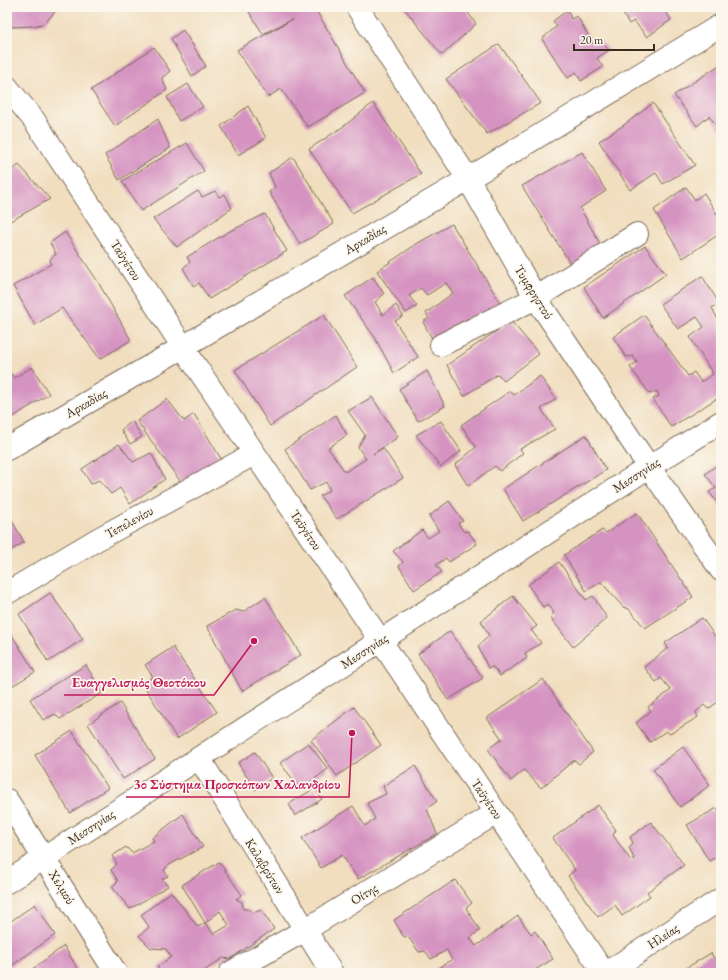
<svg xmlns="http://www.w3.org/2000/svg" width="728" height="980" font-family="'EB Garamond',serif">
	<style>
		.building { fill: #d593c1 }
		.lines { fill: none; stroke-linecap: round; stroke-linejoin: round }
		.minor-casing { stroke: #7b6956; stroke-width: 24 }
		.minor { stroke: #fff; stroke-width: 22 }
		.labels { text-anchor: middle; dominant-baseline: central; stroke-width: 3.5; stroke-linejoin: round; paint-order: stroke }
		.street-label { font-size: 13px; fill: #3b2a1e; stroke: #fbf7ec }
		.leader { fill: none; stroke: #c2185b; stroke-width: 1.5 }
		.callout-dot { fill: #c2185b; stroke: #fbf7ec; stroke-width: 1.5 }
		.callout-label { font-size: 14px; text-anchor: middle; font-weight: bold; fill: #c2185b; stroke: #fbf7ec; stroke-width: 3.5; stroke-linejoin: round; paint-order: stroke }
	</style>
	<rect width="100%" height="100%" fill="#fbf7ec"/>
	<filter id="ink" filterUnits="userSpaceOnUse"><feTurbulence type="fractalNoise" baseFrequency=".025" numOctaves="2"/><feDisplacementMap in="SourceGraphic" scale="8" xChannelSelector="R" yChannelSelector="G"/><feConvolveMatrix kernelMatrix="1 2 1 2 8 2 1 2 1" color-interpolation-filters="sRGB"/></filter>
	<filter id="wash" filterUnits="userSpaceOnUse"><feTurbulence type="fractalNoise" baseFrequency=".012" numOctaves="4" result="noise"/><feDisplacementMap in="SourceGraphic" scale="16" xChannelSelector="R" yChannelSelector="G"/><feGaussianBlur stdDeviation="0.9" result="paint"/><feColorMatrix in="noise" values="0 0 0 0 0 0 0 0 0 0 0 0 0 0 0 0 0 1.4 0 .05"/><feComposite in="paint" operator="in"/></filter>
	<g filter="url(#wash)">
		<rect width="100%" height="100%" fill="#f1debf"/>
		<g id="blocks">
			<path class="building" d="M 7,7 L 59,7 L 45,23 L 34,26 L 12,27 L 7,25 Z
				M 246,7 L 314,7 L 365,93 L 308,127 L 281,89 L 268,97 L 237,50 L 293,19 L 263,34 Z
				M 403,7 L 464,7 L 476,24 L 442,55 Z
				M 619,7 L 673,7 L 666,12 L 671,20 L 647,37 L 634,21 L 629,24 Z
				M 568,10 L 571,19 L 577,16 L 593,44 L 600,41 L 609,50 L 597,58 L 603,67 L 581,81 L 576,72 L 568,78 L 542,39 L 557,26 L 553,21 Z
				M 183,30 L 206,66 L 192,76 L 171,39 Z
				M 499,44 L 541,103 L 487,134 L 446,79 Z
				M 154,47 L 170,71 L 162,78 L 167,90 L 115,126 L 91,90 Z
				M 721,64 L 721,131 L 709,116 L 697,126 L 674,95 Z
				M 188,84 L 203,107 L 179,121 L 167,97 Z
				M 373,103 L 421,174 L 352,213 L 309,149 L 344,126 Z
				M 653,103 L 695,165 L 663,184 L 656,173 L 630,190 L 599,141 L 624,125 Z
				M 248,106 L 266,138 L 238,155 L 221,126 Z
				M 158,119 L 170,148 L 119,180 L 105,155 Z
				M 187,143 L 204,171 L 141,211 L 122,181 Z
				M 582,152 L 606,191 L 580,208 L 603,249 L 573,268 L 522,186 Z
				M 293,157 L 334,224 L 300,244 L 269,192 L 275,187 L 269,173 Z
				M 19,165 L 50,199 L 7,223 L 7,173 Z
				M 686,187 L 695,200 L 704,193 L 721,221 L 721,233 L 683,258 L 654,210 Z
				M 198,191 L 202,197 L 215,191 L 219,197 L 225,194 L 232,208 L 177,247 L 153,219 Z
				M 265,214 L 287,251 L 209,299 L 199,283 L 194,287 L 183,268 L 190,262 L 187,257 L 226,233 Z
				M 452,224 L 501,304 L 473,324 L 469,318 L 450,328 L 454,332 L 434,342 L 423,322 L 429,318 L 426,313 L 453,293 L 446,283 L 427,295 L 421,288 L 409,296 L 417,306 L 406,313 L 377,271 L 418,243 Z
				M 65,232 L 98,282 L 131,340 L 100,359 L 62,308 L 35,325 L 13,286 L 51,264 L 50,259 L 56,254 L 50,243 Z
				M 645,246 L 666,274 L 603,318 L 584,287 Z
				M 702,276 L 719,303 L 712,308 L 721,326 L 721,396 L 671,427 L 653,399 L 659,396 L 657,391 L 650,394 L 630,367 L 637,362 L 633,356 L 626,357 L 613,337 L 644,315 L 688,376 L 694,372 L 701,382 L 713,374 L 690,337 L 704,327 L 697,317 L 678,329 L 660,304 Z
				M 373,277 L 384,294 L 375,302 L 383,315 L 396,305 L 403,316 L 395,321 L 418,357 L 394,373 L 374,336 L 345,296 Z
				M 324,315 L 357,367 L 270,426 L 235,370 Z
				M 511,321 L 539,354 L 504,381 L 498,374 L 464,396 L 447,365 Z
				M 7,367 L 14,378 L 32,367 L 49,394 L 7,421 Z
				M 427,371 L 445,406 L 418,421 L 399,389 Z
				M 540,376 L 556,399 L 541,409 L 555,429 L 520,449 L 523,453 L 500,471 L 495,466 L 468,486 L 455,465 L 476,447 L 461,425 L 510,391 L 514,395 Z
				M 372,397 L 398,437 L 373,454 L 383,448 L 403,478 L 337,519 L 320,496 L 330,490 L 326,482 L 310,490 L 285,449 L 336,415 L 347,435 L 328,448 L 345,472 L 366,459 L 358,447 L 365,435 L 348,411 Z
				M 167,399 L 184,421 L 194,414 L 223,462 L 183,485 L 137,421 Z
				M 132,421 L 142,437 L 130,444 L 121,430 Z
				M 441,421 L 461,451 L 441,467 L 416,435 Z
				M 586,435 L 606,470 L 523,521 L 503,489 Z
				M 119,444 L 133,462 L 151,453 L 165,479 L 130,504 L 120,488 L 111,494 L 99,480 L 91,484 L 82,469 Z
				M 721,462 L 721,507 L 709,492 L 716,488 L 705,474 Z
				M 449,501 L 463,521 L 458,523 L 464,532 L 468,531 L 477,544 L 449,562 L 446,558 L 436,565 L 442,572 L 414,590 L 399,566 L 403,562 L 393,551 L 422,530 L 428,538 L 439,531 L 429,516 Z
				M 7,512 L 24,542 L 7,553 Z
				M 637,513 L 693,597 L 645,628 L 629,609 L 623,607 L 601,582 L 586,591 L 564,555 L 602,530 L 606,533 Z
				M 559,562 L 586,600 L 593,596 L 607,618 L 573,647 L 550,617 L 554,613 L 548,604 L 543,607 L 528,585 Z
				M 50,593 L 83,639 L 48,662 L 19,614 Z
				M 513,596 L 537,626 L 531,630 L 541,643 L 525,653 L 527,658 L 500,676 L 493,667 L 488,668 L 478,646 L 489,636 L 481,621 Z
				M 265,597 L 301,655 L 242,691 L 207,626 L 236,610 L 243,612 Z
				M 702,618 L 721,645 L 721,700 L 708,709 L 704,705 L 696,712 L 698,717 L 670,734 L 666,731 L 650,742 L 636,723 L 651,711 L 648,707 L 671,690 L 661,678 L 656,682 L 644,667 L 668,648 L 665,643 Z
				M 7,627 L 35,672 L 7,689 Z
				M 450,631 L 483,678 L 448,700 L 418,654 Z
				M 173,647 L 217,712 L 177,739 L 143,684 L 153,677 L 145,665 Z
				M 86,665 L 102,693 L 60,719 L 55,714 L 43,720 L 30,699 Z
				M 543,679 L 593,752 L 579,764 L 574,760 L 541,788 L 524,770 L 511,781 L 488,749 L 502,739 L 487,718 Z
				M 120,703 L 155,759 L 123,779 L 88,724 Z
				M 354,707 L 381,745 L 337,776 L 311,740 Z
				M 72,731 L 108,788 L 70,813 L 35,755 Z
				M 308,743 L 328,769 L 301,789 L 280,763 Z
				M 683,747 L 710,785 L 680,807 L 653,769 Z
				M 255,752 L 272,778 L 255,790 L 238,763 Z
				M 415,766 L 437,801 L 427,809 L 437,834 L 358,879 L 342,855 L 321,868 L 302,838 L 353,806 L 365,826 L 375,819 L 367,803 L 386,794 L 383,786 Z
				M 315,788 L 322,799 L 295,816 L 289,804 Z
				M 598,805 L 616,830 L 613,835 L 631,861 L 634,859 L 629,847 L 633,843 L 630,837 L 651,822 L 684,865 L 647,892 L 650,896 L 622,916 L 615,905 L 598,917 L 568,876 L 575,870 L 553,838 Z
				M 717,808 L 721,813 L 721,854 L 709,861 L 687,825 Z
				M 183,814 L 203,847 L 169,865 L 164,870 L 168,876 L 162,879 L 168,886 L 130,909 L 112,887 L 118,881 L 111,870 L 117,864 L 112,856 L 126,847 L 132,853 L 154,841 L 152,838 Z
				M 219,862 L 242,895 L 236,899 L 242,902 L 243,909 L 248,909 L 253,913 L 261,910 L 274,929 L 230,959 L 223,958 L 201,973 L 162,973 L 157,967 L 171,957 L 166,949 L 151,948 L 139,936 L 149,927 L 141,915 L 171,892 L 198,927 L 205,923 L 214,934 L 229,925 L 220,911 L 205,923 L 182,885 Z
				M 455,880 L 472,903 L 466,908 L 480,930 L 470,938 L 476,946 L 518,916 L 531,934 L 535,931 L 553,959 L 530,973 L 423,973 L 425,971 L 430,973 L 452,960 L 447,950 L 431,959 L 425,951 L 419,952 L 409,938 L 403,936 L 394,920 Z
				M 35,904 L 55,935 L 7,969 L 7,924 Z
				M 64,946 L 80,973 L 27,973 Z
				M 711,953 L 721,969 L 721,973 L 678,973 Z"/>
		</g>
	</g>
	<g filter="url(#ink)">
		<use href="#blocks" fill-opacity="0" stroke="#7b6956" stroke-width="1"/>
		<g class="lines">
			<defs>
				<path id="minor" d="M 357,7 L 468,179 L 536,298 L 649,467 L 721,570
					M 7,87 L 34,120 L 183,347 L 604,973
					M 441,345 L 536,298 L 637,234
					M 7,449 L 183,347 L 468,179 L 721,25
					M 7,593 L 98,539 L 254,454
					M 199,758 L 332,973
					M 7,800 L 116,973
					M 7,882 L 649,467 L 721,422
					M 230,973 L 305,930 L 496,813
					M 606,973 L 721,899"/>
			</defs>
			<use href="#minor" class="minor-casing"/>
			<use href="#minor" class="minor"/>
		</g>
	</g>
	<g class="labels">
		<g class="street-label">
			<text transform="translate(365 239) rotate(-31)">Αρκαδίας</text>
			<text transform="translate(126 260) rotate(57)">Ταϋγέτου</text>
			<text transform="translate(534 292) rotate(58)">Τυμφρηστού</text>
			<text transform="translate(86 403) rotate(-30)">Αρκαδίας</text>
			<text transform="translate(636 475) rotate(-33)">Μεσσηνίας</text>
			<text transform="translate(129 522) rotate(-29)">Τεπελενίου</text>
			<text transform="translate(306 530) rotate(56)">Ταϋγέτου</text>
			<text transform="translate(364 651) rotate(-33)">Μεσσηνίας</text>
			<text transform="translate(487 799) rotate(56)">Ταϋγέτου</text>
			<text transform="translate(91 827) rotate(-33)">Μεσσηνίας</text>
			<text transform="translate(265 866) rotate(58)">Καλαβρύτων</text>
			<text transform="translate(62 887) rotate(58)">Χελμού</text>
			<text transform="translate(364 894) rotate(-31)">Οίτης</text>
			<text transform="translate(663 936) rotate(-33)">Ηλείας</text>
		</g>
	</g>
	<path class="leader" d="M254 641L214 695H64M352 733L349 797H126"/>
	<g class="callout-dot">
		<circle cx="254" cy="641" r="4"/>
		<circle cx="352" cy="733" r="4"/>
	</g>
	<g class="callout-label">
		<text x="139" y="687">Ευαγγελισμός Θεοτόκου</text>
		<text x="237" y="789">3ο Σύστημα Προσκόπων Χαλανδρίου</text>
	</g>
	<rect width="728" height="980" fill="none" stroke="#fbf7ec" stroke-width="24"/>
	<path d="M574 44v6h80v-6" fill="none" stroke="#3b2a1e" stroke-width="2"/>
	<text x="580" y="44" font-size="12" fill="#3b2a1e" stroke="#fbf7ec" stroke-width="3" paint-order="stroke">20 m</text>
</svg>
